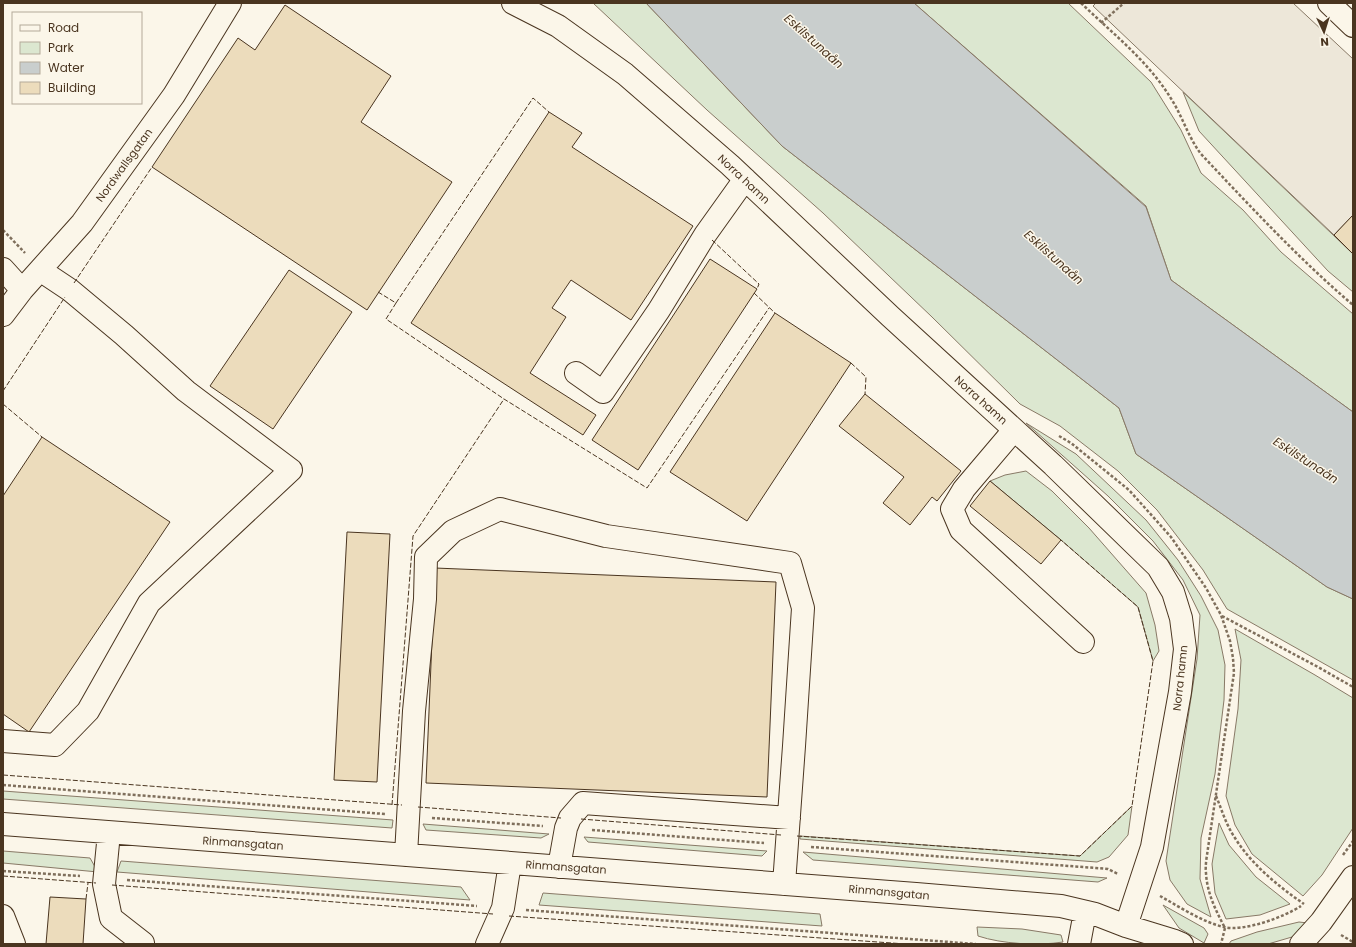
<svg xmlns="http://www.w3.org/2000/svg" width="1356" height="947" font-family="Poppins,sans-serif">
	<style>
		.green { fill: #dce7d0; stroke: #887966 }
		.parking { fill: #ede7d9; stroke: #887966 }
		.water { fill: #c9cecd; stroke: #887966 }
		.building { fill: #ecdcbc; stroke: #4a3520 }
		.lines { fill: none; stroke-linecap: round; stroke-linejoin: round }
		.minor-casing { stroke: #4a3520; stroke-width: 24 }
		.path { stroke: #7f6f5c; stroke-width: 2.5; stroke-dasharray: 3 2; stroke-linecap: butt }
		.minor { stroke: #fbf6e9; stroke-width: 22 }
		.fence { stroke: #4a3520; stroke-width: 1; stroke-dasharray: 5 2; stroke-linecap: butt }
		.labels { text-anchor: middle; dominant-baseline: central; stroke-width: 3; stroke-linejoin: round; paint-order: stroke }
		.street-label { font-size: 11px; fill: #4a3520; stroke: #fbf6e9 }
		.water-label { font-size: 12px; font-style: italic; fill: #4a3520; stroke: #fbf6e9 }
	</style>
	<rect width="100%" height="100%" fill="#fbf6e9"/>
	<path class="green" d="M 593,3 L 646,3 L 782,146 L 1119,408 L 1136,454 L 1327,587 L 1353,599 L 1353,680 L 1227,609 L 1203,570 L 1157,510 L 1118,471 L 1060,426 L 1020,404 L 932,317 L 823,213 L 707,110 Z
		M 914,3 L 1068,3 L 1151,82 L 1181,130 L 1201,173 L 1243,210 L 1281,252 L 1353,314 L 1353,412 L 1171,280 L 1146,206 Z
		M 1183,92 L 1353,254 L 1353,292 L 1328,271 L 1199,131 Z
		M 1026,423 L 1076,454 L 1146,520 L 1178,560 L 1201,596 L 1218,630 L 1225,665 L 1224,700 L 1215,774 L 1201,838 L 1200,879 L 1211,917 L 1187,904 L 1170,880 L 1166,861 L 1197,659 L 1200,615 L 1183,580 L 1153,541 L 1108,496 Z
		M 1026,471 L 1052,491 L 1089,528 L 1146,593 L 1155,625 L 1159,651 L 1153,661 L 1138,607 L 1061,540 L 990,481 L 1005,475 Z
		M 1235,629 L 1315,675 L 1353,698 L 1353,828 L 1322,875 L 1303,896 L 1252,854 L 1235,825 L 1226,796 L 1238,709 L 1241,660 Z
		M 3,791 L 393,820 L 392,828 L 3,799 Z
		M 1132,806 L 1128,835 L 1109,857 L 1097,862 L 800,839 L 800,836 L 1080,856 Z
		M 1219,823 L 1229,845 L 1256,877 L 1290,904 L 1260,915 L 1226,919 L 1215,893 L 1212,864 Z
		M 423,824 L 549,834 L 541,838 L 426,830 Z
		M 584,837 L 767,851 L 762,856 L 588,842 Z
		M 3,851 L 90,858 L 98,872 L 3,863 Z
		M 803,852 L 1107,878 L 1098,882 L 813,860 Z
		M 121,861 L 461,887 L 470,900 L 117,872 Z
		M 543,893 L 820,914 L 822,926 L 539,905 Z
		M 1163,905 L 1204,928 L 1208,934 L 1204,943 L 1179,928 Z
		M 1299,922 L 1308,923 L 1292,937 L 1268,944 L 1229,944 L 1231,941 L 1257,932 Z
		M 977,927 L 1022,929 L 1061,935 L 1063,942 C 1038,946 1002,944 978,936 Z"/>
	<path class="parking" d="M 1096,3 L 1293,3 L 1353,59 L 1353,215 L 1334,235 L 1093,6 Z"/>
	<path class="water" d="M 646,3 L 914,3 L 1146,207 L 1171,280 L 1353,412 L 1353,599 L 1327,587 L 1136,454 L 1119,408 L 782,146 Z"/>
	<path class="building" d="M 285,5 L 391,76 L 361,122 L 452,182 L 367,310 L 152,167 L 238,38 L 255,50 Z
		M 549,112 L 582,133 L 572,147 L 693,226 L 631,320 L 571,280 L 552,308 L 566,317 L 530,373 L 596,415 L 583,435 L 411,323 Z
		M 1353,215 L 1353,254 L 1334,235 Z
		M 710,259 L 757,289 L 638,470 L 592,440 Z
		M 289,270 L 352,312 L 273,429 L 210,386 Z
		M 775,313 L 851,363 L 747,521 L 670,472 Z
		M 865,394 L 961,471 L 937,501 L 932,497 L 910,525 L 883,503 L 904,477 L 839,426 Z
		M 42,437 L 170,522 L 29,732 L 3,714 L 3,496 Z
		M 990,481 L 1061,540 L 1041,564 L 970,506 Z
		M 347,532 L 390,534 L 377,782 L 334,780 Z
		M 435,568 L 776,582 L 767,797 L 426,783 Z
		M 50,897 L 86,899 L 83,944 L 46,944 Z"/>
	<g class="lines">
		<defs>
			<path id="minor" d="M 513,3 L 558,26 L 625,74 L 730,165 L 891,317 L 1053,465 L 1158,567 L 1173,592 L 1181,618 L 1185,649 L 1180,692 L 1152,847 L 1126,926
				M 1329,3 L 1353,26
				M 3,269 L 22,290
				M 3,315 L 22,290 L 82,223 L 174,95 L 230,3
				M 576,373 L 603,392 L 659,310 L 705,235 L 745,179
				M 1014,430 L 964,489 L 952,509 L 961,530 L 1083,642
				M 3,741 L 55,745 L 88,711 L 149,603 L 291,470 L 186,391 L 124,335 L 70,290 L 40,270
				M 3,824 L 916,894 L 1061,906 L 1095,914 L 1126,926 L 1175,941 L 1182,944
				M 109,833 L 104,884 L 111,918 L 143,943
				M 406,855 L 414,711 L 425,599 L 426,557 L 453,531 L 500,509 L 606,536 L 790,563 L 803,608 L 794,746 L 784,884
				M 559,867 L 566,828 L 570,818 L 583,803 L 789,818
				M 3,916 L 14,944
				M 487,944 L 503,908 L 510,863
				M 1079,944 L 1085,912
				M 1301,944 L 1321,922 L 1353,877"/>
		</defs>
		<use href="#minor" class="minor-casing"/>
		<path class="path" d="M 1081,3 C 1112,33 1147,60 1170,97 C 1182,115 1188,137 1201,154 C 1250,206 1299,259 1353,305
			M 1101,23 L 1124,3
			M 3,230 L 25,253
			M 1059,436 L 1071,443 L 1129,490 L 1171,537 L 1206,588 L 1221,615 L 1230,641 L 1233,658 L 1234,673 L 1208,848 C 1207,856 1205,865 1206,873 C 1207,893 1216,911 1225,928 L 1221,944
			M 1222,616 L 1318,667 L 1353,687
			M 3,785 L 385,814
			M 1216,796 C 1222,810 1226,825 1235,838 C 1252,865 1278,886 1304,904
			M 432,818 L 543,826
			M 592,830 L 764,843
			M 811,847 L 1096,868 L 1108,869 L 1118,874
			M 1343,855 L 1353,841
			M 3,871 L 80,876
			M 127,880 L 477,906
			M 1160,896 C 1180,907 1202,922 1224,927 C 1244,932 1284,917 1301,906
			M 526,910 L 976,944
			M 1341,935 L 1353,942"/>
		<use href="#minor" class="minor"/>
		<path class="fence" d="M 712,240 L 759,284 L 757,289
			M 74,283 L 152,167
			M 378,292 L 396,303 L 386,319 L 504,399 L 647,488 L 769,308
			M 754,293 L 775,313
			M 396,303 L 533,98 L 549,112
			M 851,363 L 866,377 L 865,394
			M 3,391 L 65,297
			M 3,404 L 42,437
			M 3,775 L 402,805
			M 392,805 L 413,536 L 504,399
			M 418,807 L 561,818
			M 581,819 L 781,835
			M 797,836 L 1080,856 L 1132,806 L 1153,661 L 1138,607 L 1061,540
			M 3,876 L 96,883
			M 112,885 L 493,914
			M 86,899 L 88,883
			M 509,916 L 906,944"/>
	</g>
	<g class="labels">
		<g class="street-label">
			<text transform="translate(124 165) rotate(-54)">Nordwallsgatan</text>
			<text transform="translate(744 179) rotate(43)">Norra hamn</text>
			<text transform="translate(981 400) rotate(42)">Norra hamn</text>
			<text transform="translate(1180 678) rotate(-84)">Norra hamn</text>
			<text transform="translate(243 843) rotate(4)">Rinmansgatan</text>
			<text transform="translate(566 867) rotate(4)">Rinmansgatan</text>
			<text transform="translate(889 892) rotate(5)">Rinmansgatan</text>
		</g>
		<g class="water-label">
			<text transform="translate(814 41) rotate(42)">Eskilstunaån</text>
			<text transform="translate(1054 257) rotate(42)">Eskilstunaån</text>
			<text transform="translate(1306 460) rotate(33)">Eskilstunaån</text>
		</g>
	</g>
	<rect width="1356" height="947" fill="none" stroke="#4a3520" stroke-width="8"/>
	<rect x="12" y="12" width="130" height="92" fill="#fbf6e9" stroke="#b4a999"/>
	<rect x="20" y="25" width="20" height="6" fill="#fbf6e9" stroke="#b4a999"/>
	<text x="48" y="32" font-size="12" fill="#4a3520">Road</text>
	<rect x="20" y="42" width="20" height="12" fill="#dce7d0" stroke="#b4a999"/>
	<text x="48" y="52" font-size="12" fill="#4a3520">Park</text>
	<rect x="20" y="62" width="20" height="12" fill="#c9cecd" stroke="#b4a999"/>
	<text x="48" y="72" font-size="12" fill="#4a3520">Water</text>
	<rect x="20" y="82" width="20" height="12" fill="#ecdcbc" stroke="#b4a999"/>
	<text x="48" y="92" font-size="12" fill="#4a3520">Building</text>
	<g transform="translate(1324 32) rotate(176)" stroke="#fbf6e9" stroke-width="3" paint-order="stroke">
	<path d="M0-3L7 15L0 10L-7 15Z" fill="#4a3520"/>
	<text y="-6" font-size="11" font-weight="bold" text-anchor="middle" fill="#4a3520">N</text>
	</g>
</svg>
